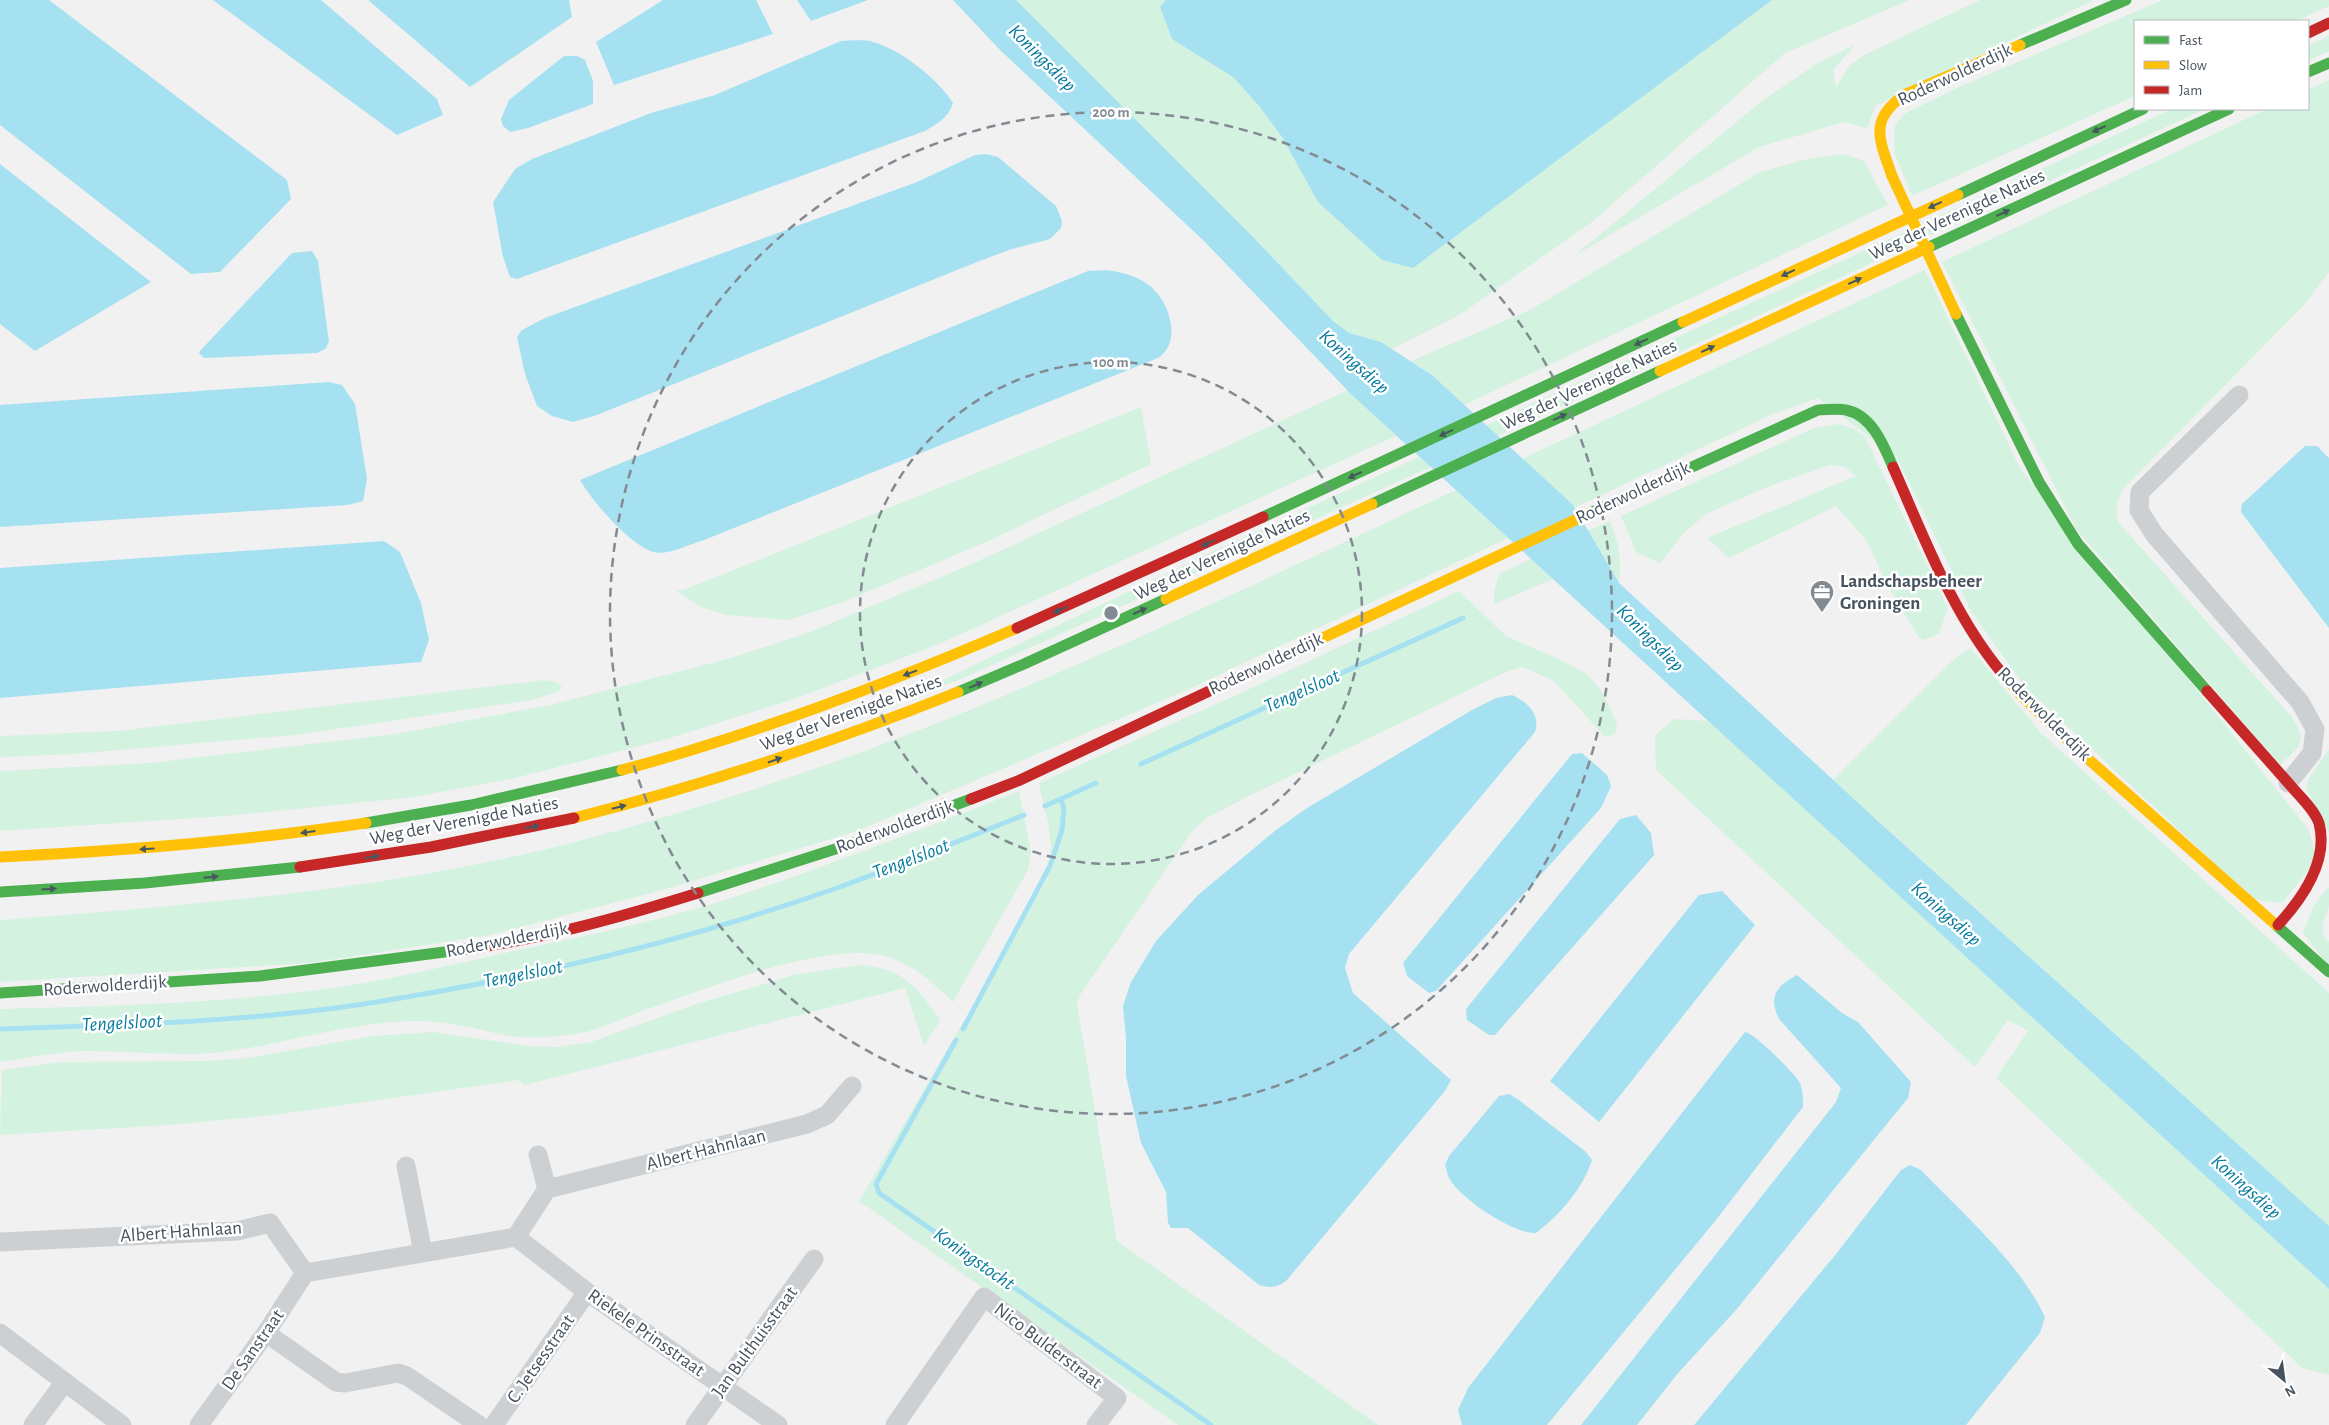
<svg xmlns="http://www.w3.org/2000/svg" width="2329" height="1425" font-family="'Alegreya Sans',sans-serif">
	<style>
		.green { fill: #d4f2e0 }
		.water { fill: #a6e1f2 }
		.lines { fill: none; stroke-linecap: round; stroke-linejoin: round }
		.stream { stroke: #a6e1f2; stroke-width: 5 }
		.street { stroke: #cdd0d2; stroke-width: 19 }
		.fast { stroke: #4caf50; stroke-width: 11 }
		.slow { stroke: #ffc107; stroke-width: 11 }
		.jam { stroke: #c62828; stroke-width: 11 }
		.slow-bridge { stroke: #ffc107; stroke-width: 11 }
		.oneway { fill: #46585e }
		.ring { fill: none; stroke: #828a92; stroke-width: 2.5; stroke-dasharray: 9 6 }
		.labels { text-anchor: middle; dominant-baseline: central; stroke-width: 5; stroke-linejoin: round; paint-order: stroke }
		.street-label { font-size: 19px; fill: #46535f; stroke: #fff }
		.poi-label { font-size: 19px; font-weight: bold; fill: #46535f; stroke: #fff; text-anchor: start }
		.water-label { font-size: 20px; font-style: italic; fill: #057b9d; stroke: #fff }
		.centre { fill: #828a92; stroke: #fff; stroke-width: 2.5 }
		.ring-label { font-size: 15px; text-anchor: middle; font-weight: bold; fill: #828a92; stroke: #fff; stroke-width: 5; stroke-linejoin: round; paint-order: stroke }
	</style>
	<rect width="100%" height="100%" fill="#f2f1f1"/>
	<path class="green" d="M 1016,0 L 1166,0 L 1160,7 L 1204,58 L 1233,77 L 1259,106 L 1282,137 L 1318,202 L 1413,268 L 1772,0 L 1910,0 L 1785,53 L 1592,222 L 1458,316 L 1392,349 L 1381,342 L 1349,333 L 1333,321 L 1255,239 Z
		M 1980,0 L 2094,0 L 1875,106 L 1867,128 L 1844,122 L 1759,147 L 1574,256 L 1763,100 L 1816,64 L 1856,44 L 1833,70 L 1836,87 L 1850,65 L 1868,53 Z
		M 2163,0 L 2329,0 L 2329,6 L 2296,21 L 2135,21 L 2135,96 L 1912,196 L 1894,152 L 1895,125 L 1904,114 L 1961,86 Z
		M 2329,36 L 2329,51 L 2308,61 L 2308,46 Z
		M 2329,80 L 2329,272 L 2303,306 L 2123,489 C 2118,501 2113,511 2119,523 L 2291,716 C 2309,743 2300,746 2280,765 L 2076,529 L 1942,262 L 2267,109 L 2308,109 L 2308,90 Z
		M 2172,109 L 2205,109 L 1930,236 L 1924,223 Z
		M 1844,154 L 1864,161 L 1888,205 L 1464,405 L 1432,375 L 1411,361 L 1530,310 L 1760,172 L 1807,159 Z
		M 1907,231 L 1913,244 L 1498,436 L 1486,425 Z
		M 1925,270 L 2020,468 L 2309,830 L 2317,859 L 2284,901 L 2277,903 L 2253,899 L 2026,688 L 1971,611 L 1897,458 L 1818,398 L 1773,414 L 1574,508 L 1522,459 Z
		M 1348,390 L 1396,436 L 939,644 L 794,699 L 667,739 L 515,778 L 414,797 L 226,816 L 0,831 L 0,771 L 150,763 L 395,734 L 550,705 L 727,659 L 805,634 L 974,563 Z
		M 1141,407 L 1151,464 L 986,542 L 846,601 L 789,620 L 726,615 L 701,607 L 676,590 L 683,590 Z
		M 1839,424 L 1854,429 L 1864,435 L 1948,608 L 1939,634 L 1924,640 L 1919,638 L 1888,586 L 1866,540 L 1836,506 L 1729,558 L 1707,538 L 1856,476 L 1845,467 L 1830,465 L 1770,486 L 1706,514 L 1686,531 L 1660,563 L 1636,552 L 1621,516 L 1814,428 Z
		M 1419,457 L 1431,467 L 954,682 L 909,696 L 1212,552 Z
		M 1456,490 L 1508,538 L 1189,689 L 857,831 L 670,888 L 491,935 L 310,963 L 0,982 L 0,920 C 194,905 390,890 579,841 C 695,810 810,773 922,729 C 1104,658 1279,572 1456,490 Z
		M 1610,521 C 1619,544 1622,559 1619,583 L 1587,531 Z
		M 1531,559 L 1553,579 L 1494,604 L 1494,591 L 1499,574 Z
		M 1459,591 L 1506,636 L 1567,663 L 1589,676 L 1602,692 L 1617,723 L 1616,732 L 1611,736 L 1605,737 L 1554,681 L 1523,667 L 1506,672 L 1245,798 L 1207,818 L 1193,830 L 1080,995 L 1077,1004 L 1117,1241 L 1378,1425 L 1178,1425 L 859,1201 L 1047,879 C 1057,845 1046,817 1039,783 L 1230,698 Z
		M 1970,648 L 2041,733 L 2329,993 L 2329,1226 L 1833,780 L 1952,661 Z
		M 544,680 L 556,682 L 562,687 L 557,692 L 532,700 L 295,735 L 74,754 L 0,757 L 0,736 L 118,731 Z
		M 1674,719 L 1709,721 L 2329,1289 L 2329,1375 L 2302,1368 L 1996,1078 L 2028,1031 L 2008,1020 L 1975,1067 L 1656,770 L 1655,735 Z
		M 2329,749 L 2329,833 L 2306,787 L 2309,778 Z
		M 1019,791 L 1031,852 L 1028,870 L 953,1002 C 925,975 900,953 860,953 C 795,953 706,989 645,1010 C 622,1018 599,1031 575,1034 C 554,1037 531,1039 510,1036 C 478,1030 452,1021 418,1021 C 351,1021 288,1044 222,1052 C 178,1057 133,1051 88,1051 C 59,1051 29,1058 0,1062 L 0,1009 C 105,1006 211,1004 316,990 C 376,983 437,968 496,955 C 572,938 648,924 722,901 C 822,868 920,830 1019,791 Z
		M 2327,888 L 2329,888 C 2329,894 2329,899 2329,905 C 2327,919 2315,929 2329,942 L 2329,967 L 2303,933 L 2313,907 Z
		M 858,965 C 900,966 919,987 940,1021 L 924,1046 L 905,988 L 525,1085 L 518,1080 L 273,1115 L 170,1125 L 0,1135 L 2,1070 L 59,1062 L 208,1061 L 247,1058 L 373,1036 L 433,1032 L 527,1046 L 556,1047 L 591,1042 L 696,1004 L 794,975 Z"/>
	<path class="water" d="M 0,0 L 49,0 L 287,180 L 291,199 L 220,272 L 191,274 L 0,125 Z
		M 213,0 L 321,0 L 437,99 L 443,115 L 397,135 Z
		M 368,0 L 569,0 L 572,17 L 470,87 Z
		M 663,0 L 756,0 L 773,34 L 614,85 L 596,42 Z
		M 797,0 L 868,0 L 811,21 Z
		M 953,0 L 1016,0 L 1255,239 L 1333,321 L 1349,333 L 1381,342 L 1432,375 L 1573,505 L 1619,583 L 1879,822 L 2329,1226 L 2329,1289 L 1352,395 L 1204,241 L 1000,50 Z
		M 1166,0 L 1772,0 L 1413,268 L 1382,260 L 1318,202 L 1282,137 L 1259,106 L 1233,77 L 1172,39 L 1160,7 Z
		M 841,41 C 851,41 863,39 873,42 C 899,48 939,80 953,103 C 949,117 937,124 925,131 L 517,279 L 510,277 L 503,257 L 493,202 L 515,169 L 532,159 L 651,113 L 715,95 Z
		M 564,56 L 577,56 L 585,60 L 593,81 L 593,104 L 528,128 L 510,132 L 503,126 L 501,119 L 509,100 Z
		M 986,154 L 998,157 L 1056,206 L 1062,221 L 1061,228 L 1050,239 L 1009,250 L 977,262 L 597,415 L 573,422 L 552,416 L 537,406 L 525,374 L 517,337 L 522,330 L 545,318 L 917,182 L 975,155 Z
		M 0,164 L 151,282 L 35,351 L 0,324 Z
		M 312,251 L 318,261 L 329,342 L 325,349 L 317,353 L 204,358 L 199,353 L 200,351 L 292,253 Z
		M 1106,270 C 1121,272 1138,276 1150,286 C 1169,301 1183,342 1158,358 L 704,540 C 690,544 673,553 659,553 C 635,552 591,500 580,480 L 1088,271 Z
		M 329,382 L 342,385 L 355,404 L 367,479 L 363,501 L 348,505 L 0,527 L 0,405 Z
		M 2305,446 L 2317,446 L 2329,458 L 2329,628 L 2241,512 L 2242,504 Z
		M 384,541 L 400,552 L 421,603 L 429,640 L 421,662 L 0,698 L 0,568 Z
		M 1512,695 C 1527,702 1541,714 1535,732 L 1349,954 L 1345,968 L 1353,993 L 1451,1080 L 1445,1091 L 1286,1281 C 1276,1288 1270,1288 1259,1285 L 1188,1228 L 1171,1228 L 1168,1223 L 1166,1192 L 1141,1143 L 1126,1076 L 1126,1038 L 1123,1006 L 1131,982 L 1156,941 L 1198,895 L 1276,830 L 1307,808 L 1472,710 L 1496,698 Z
		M 1582,753 L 1607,775 L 1611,786 L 1601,808 L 1436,991 L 1429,993 L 1407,976 L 1403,963 L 1572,754 Z
		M 1636,815 L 1651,833 L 1654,855 L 1495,1035 L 1489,1035 L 1467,1020 L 1466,1009 L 1620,819 Z
		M 1722,891 L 1755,925 L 1599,1122 L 1550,1081 L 1699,895 Z
		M 1797,975 L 1842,1013 L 1858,1022 L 1911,1082 L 1908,1098 L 1736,1310 L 1679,1372 L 1637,1425 L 1581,1425 L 1836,1102 L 1841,1088 L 1779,1019 C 1768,997 1776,986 1797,975 Z
		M 1745,1032 C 1755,1033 1795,1074 1800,1083 C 1803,1091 1803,1099 1803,1107 L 1716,1220 L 1547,1425 L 1462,1425 L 1458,1410 L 1468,1388 Z
		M 1509,1094 L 1519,1100 L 1586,1152 L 1592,1160 C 1583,1188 1560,1215 1536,1233 C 1513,1234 1466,1201 1453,1184 C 1448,1178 1447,1172 1445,1165 L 1449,1156 L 1499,1096 Z
		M 1910,1165 L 1921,1170 C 1962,1213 2020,1263 2045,1317 L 2040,1333 L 1966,1425 L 1694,1425 L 1836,1254 L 1901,1170 Z"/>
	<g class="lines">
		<path class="stream" d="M 1141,764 L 1463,618
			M 1045,806 L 1096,783
			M 0,1029 C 121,1025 244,1022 364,1004 C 524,979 684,942 837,888 C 900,865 962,840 1024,815
			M 963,1029 L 1050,866 L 1062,830 L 1064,809 L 1061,799
			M 956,1040 L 876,1184 L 879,1193 L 1211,1425"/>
		<path class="street" d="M 2239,395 L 2140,492 L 2139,510 L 2154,534 L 2300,702 L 2315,729 L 2312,753 L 2288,783
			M 538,1155 L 547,1189 L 807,1124 L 827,1115 L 852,1086
			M 406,1166 L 423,1253
			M 516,1237 L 587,1292 L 778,1425
			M 0,1242 L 237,1231 L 270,1223 L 305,1273 L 516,1237 L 547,1189
			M 0,1333 L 122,1425
			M 266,1333 L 336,1382 L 345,1383 L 398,1373 L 407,1376 L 479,1425
			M 33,1425 L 64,1383
			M 199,1425 L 266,1333 L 305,1273
			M 494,1425 L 587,1292
			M 695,1425 L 814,1259
			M 895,1425 L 984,1297 L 1117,1398 L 1096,1425"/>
		<path class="fast" d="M 2020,45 L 2126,0
			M 2308,72 L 2329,63
			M 1958,195 L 2143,109
			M 1929,247 L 2229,109
			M 1956,314 L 2039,482 L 2078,544 L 2207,691
			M 1372,504 L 1660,371
			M 1590,513 L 1818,410 C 1827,410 1838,408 1846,410 C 1872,415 1884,446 1893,467
			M 1263,517 L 1683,322
			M 958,692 L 1024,664 L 1166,599
			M 366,823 L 471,805 L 622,770
			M 0,892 L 145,883 L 300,867
			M 698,893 L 854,843 L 971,799
			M 2276,925 L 2329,972
			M 0,993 L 260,976 L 452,951"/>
		<path class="slow" d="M 1892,176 C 1879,139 1868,119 1906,94 L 2020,45
			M 1683,322 L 1958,195
			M 1660,371 L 1929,247
			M 1166,599 L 1372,504
			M 1252,671 L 1590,513
			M 2001,672 L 2020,694 L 2078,750 L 2276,925
			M 622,770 C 757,734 889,683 1017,628
			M 574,818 C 705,785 833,742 958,692
			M 0,857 C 122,851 244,841 366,823"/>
		<path class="jam" d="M 2308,33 L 2329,23
			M 1893,467 C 1924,537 1952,613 2001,672
			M 1017,628 L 1263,517
			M 2207,691 C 2235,723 2263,754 2291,786 C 2300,797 2314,809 2319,823 C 2329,861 2302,899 2278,925
			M 971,799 L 1020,780 L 1252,671
			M 300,867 L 431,847 L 574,818
			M 452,951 C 536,941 618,918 698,893"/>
		<path class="slow-bridge" d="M 1892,176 L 1956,314"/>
	</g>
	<defs><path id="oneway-solid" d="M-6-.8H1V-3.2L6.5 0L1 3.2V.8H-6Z" transform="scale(1.25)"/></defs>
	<g class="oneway">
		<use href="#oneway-solid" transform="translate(2099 129) rotate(155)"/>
		<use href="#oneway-solid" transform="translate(1935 205) rotate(155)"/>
		<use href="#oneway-solid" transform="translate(2003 213) rotate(-25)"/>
		<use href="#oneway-solid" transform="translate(1788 273) rotate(155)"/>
		<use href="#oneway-solid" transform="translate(1855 281) rotate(-25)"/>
		<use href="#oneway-solid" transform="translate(1641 342) rotate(155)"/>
		<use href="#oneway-solid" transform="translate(1708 349) rotate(-25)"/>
		<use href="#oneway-solid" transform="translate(1560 417) rotate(-25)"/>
		<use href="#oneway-solid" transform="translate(1446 433) rotate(155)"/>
		<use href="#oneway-solid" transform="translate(1355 475) rotate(155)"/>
		<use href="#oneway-solid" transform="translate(1208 543) rotate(155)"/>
		<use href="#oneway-solid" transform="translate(1060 610) rotate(156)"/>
		<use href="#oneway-solid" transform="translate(1140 611) rotate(-24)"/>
		<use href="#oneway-solid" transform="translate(910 673) rotate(159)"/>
		<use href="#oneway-solid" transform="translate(976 685) rotate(-23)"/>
		<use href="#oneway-solid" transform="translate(775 760) rotate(-19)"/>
		<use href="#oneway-solid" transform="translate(619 807) rotate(-14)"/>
		<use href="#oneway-solid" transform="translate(532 827) rotate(-12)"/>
		<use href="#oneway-solid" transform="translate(308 832) rotate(172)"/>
		<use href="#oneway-solid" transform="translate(147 849) rotate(176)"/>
		<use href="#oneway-solid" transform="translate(372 857) rotate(-9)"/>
		<use href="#oneway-solid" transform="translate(211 877) rotate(-5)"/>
		<use href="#oneway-solid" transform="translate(49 889) rotate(-3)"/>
	</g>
	<g class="ring">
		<circle cx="1111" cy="613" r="251"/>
		<circle cx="1111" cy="613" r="501"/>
	</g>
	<defs>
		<symbol id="office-pin" viewBox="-11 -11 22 30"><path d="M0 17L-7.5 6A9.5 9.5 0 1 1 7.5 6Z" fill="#828a92" stroke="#fff"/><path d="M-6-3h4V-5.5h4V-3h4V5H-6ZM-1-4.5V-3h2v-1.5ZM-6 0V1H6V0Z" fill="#fff"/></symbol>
	</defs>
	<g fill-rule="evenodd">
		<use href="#office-pin" x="1808" y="578" width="28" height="38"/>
	</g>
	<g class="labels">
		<g class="street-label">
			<text transform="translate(1955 75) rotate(-25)">Roderwolderdijk</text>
			<text transform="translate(1957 215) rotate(-25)">Weg der Verenigde Naties</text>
			<text transform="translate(1589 385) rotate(-25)">Weg der Verenigde Naties</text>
			<text transform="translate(1633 493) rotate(-25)">Roderwolderdijk</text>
			<text transform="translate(1222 555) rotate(-25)">Weg der Verenigde Naties</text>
			<text transform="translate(1266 664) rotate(-25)">Roderwolderdijk</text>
			<text transform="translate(851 713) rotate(-20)">Weg der Verenigde Naties</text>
			<text transform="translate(2044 714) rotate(45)">Roderwolderdijk</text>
			<text transform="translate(464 821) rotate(-11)">Weg der Verenigde Naties</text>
			<text transform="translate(895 827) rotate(-20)">Roderwolderdijk</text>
			<text transform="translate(507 940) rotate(-11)">Roderwolderdijk</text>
			<text transform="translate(105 986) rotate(-4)">Roderwolderdijk</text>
			<text transform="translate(706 1150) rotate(-14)">Albert Hahnlaan</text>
			<text transform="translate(181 1232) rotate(-4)">Albert Hahnlaan</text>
			<text transform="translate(646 1333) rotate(35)">Riekele Prinsstraat</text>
			<text transform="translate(755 1342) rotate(-54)">Jan Bulthuisstraat</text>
			<text transform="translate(1048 1346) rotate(37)">Nico Bulderstraat</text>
			<text transform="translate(253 1350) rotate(-55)">De Sanstraat</text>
			<text transform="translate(541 1359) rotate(-55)">C. Jetsesstraat</text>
		</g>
		<g class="poi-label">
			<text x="1840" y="581">Landschapsbeheer<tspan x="1840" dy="22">Groningen</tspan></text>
		</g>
		<g class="water-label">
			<text transform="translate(1042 58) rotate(45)">Koningsdiep</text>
			<text transform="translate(1354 362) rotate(42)">Koningsdiep</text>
			<text transform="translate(1650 638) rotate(45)">Koningsdiep</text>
			<text transform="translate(1302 691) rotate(-24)">Tengelsloot</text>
			<text transform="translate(911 859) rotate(-21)">Tengelsloot</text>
			<text transform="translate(1946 914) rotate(42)">Koningsdiep</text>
			<text transform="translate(523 974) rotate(-11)">Tengelsloot</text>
			<text transform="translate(122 1023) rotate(-3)">Tengelsloot</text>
			<text transform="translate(2246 1187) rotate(42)">Koningsdiep</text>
			<text transform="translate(974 1259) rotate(35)">Koningstocht</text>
		</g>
	</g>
	<circle cx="1111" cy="613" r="8" class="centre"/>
	<g class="ring-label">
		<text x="1111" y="117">200 m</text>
		<text x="1111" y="367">100 m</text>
	</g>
	<rect x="2134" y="20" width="175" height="90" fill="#ffffff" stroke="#b5babf"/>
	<rect x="2144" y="36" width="25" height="8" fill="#4caf50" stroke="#b5babf"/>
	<text x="2179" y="45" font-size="15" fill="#46535f">Fast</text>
	<rect x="2144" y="61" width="25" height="8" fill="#ffc107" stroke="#b5babf"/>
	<text x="2179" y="70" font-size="15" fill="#46535f">Slow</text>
	<rect x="2144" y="86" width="25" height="8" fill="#c62828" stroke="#b5babf"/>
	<text x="2179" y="95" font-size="15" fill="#46535f">Jam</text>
	<g transform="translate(2284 1380) rotate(151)" stroke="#ffffff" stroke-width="4" paint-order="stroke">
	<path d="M0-4L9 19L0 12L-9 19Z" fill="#46535f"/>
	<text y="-8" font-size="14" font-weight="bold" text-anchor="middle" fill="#46535f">N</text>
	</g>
</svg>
